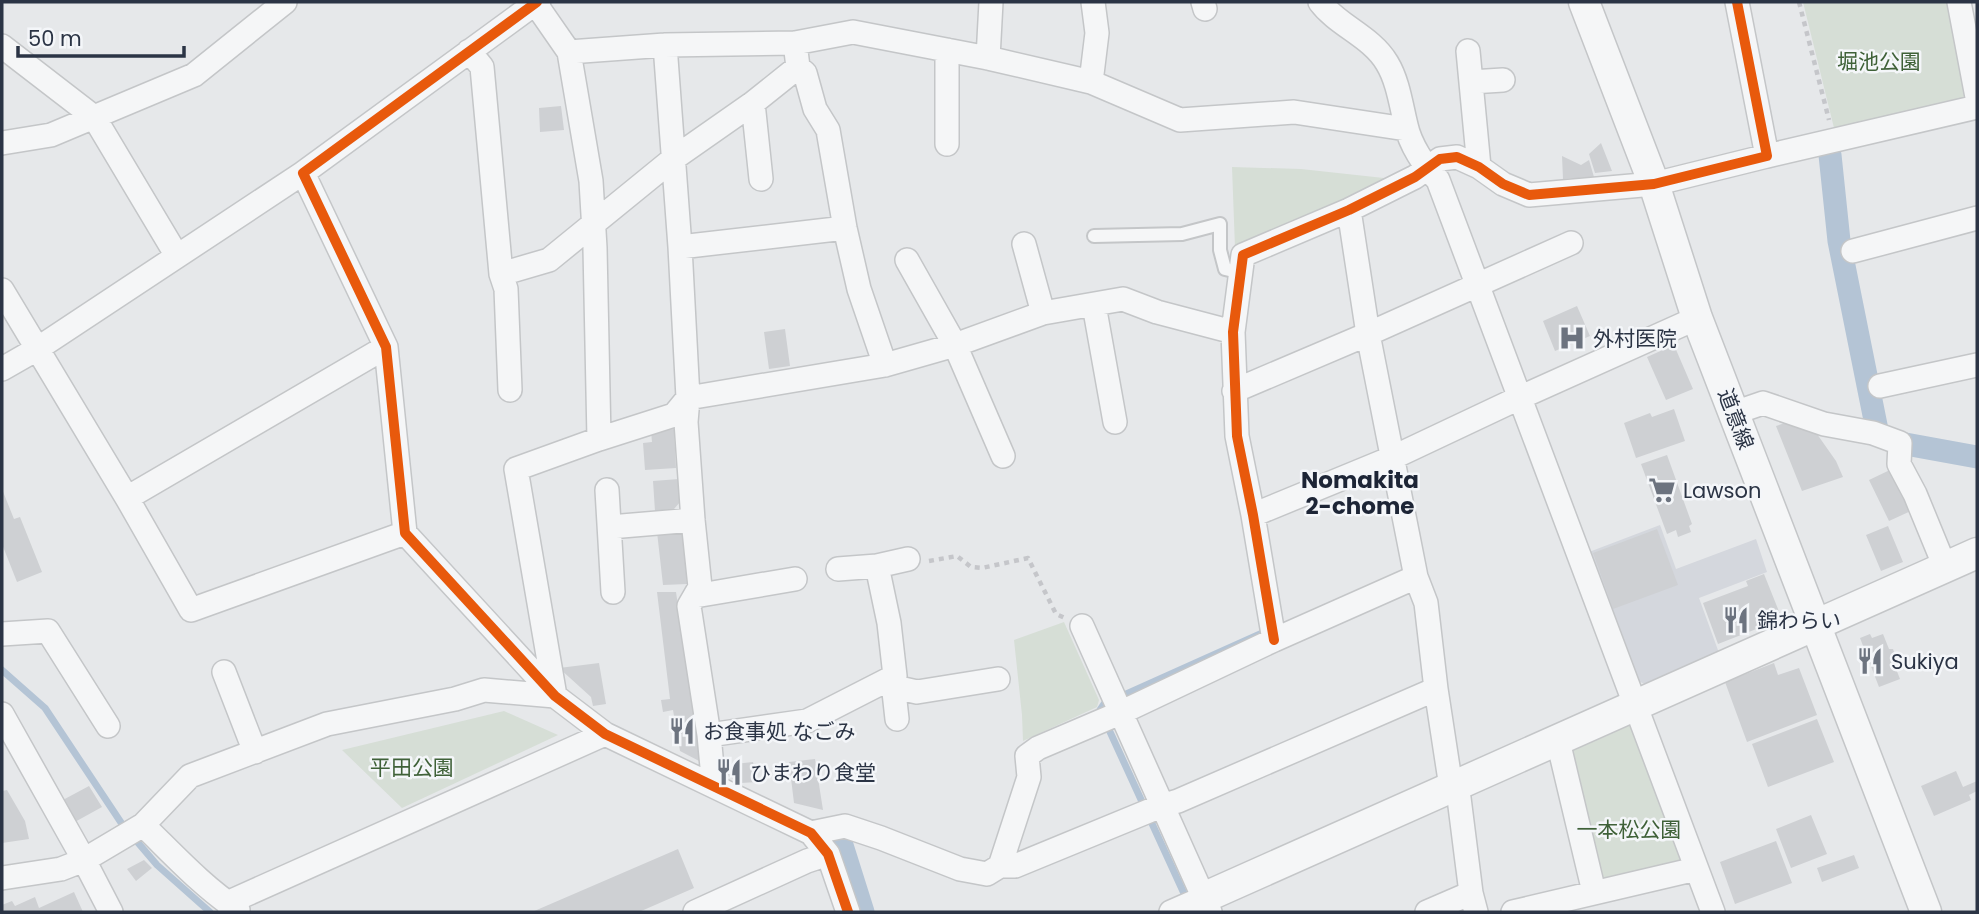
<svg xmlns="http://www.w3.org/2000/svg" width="1979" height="914" font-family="Poppins,'Noto Sans JP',sans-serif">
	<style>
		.built { fill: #d4d7dd }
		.green { fill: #d6ded6 }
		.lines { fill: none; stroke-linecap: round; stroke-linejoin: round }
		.stream { stroke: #b4c4d5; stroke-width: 7 }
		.canal { stroke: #b4c4d5; stroke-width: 23 }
		.building { fill: #ced0d3 }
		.service-casing { stroke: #c4c6c8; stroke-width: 16 }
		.minor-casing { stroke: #c4c6c8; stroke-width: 26 }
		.tertiary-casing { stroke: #c4c6c8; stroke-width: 33 }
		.path { stroke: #c5c6ca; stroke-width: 4.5; stroke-dasharray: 5 5; stroke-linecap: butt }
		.service { stroke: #f5f6f7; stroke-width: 12 }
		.minor { stroke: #f5f6f7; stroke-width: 23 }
		.tertiary { stroke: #f5f6f7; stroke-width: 30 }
		.cycleway-casing { stroke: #f4f6f9; stroke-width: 15 }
		.cycleway { stroke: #e8590c; stroke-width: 10 }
		.labels { text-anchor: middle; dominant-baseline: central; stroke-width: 5; stroke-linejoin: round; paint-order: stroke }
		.park-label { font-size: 21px; fill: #3f6138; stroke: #f4f6f9 }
		.poi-label { font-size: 21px; fill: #2b3445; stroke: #f4f6f9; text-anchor: start }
		.street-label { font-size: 21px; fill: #2b3445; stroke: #f4f6f9 }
		.neighbourhood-label { font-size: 23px; font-weight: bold; fill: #1d2536; stroke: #f4f6f9 }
	</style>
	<rect width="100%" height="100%" fill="#e6e8ea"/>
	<path class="built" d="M 1660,525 L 1676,569 L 1756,539 L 1767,572 L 1699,598 L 1719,653 L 1647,685 L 1638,681 L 1589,552 Z"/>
	<path class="green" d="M 1803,2 L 1951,2 L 1967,94 L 1963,102 L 1835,132 Z
		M 1232,167 L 1301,169 L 1393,179 L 1235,248 Z
		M 1064,622 L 1099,700 L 1097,707 L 1023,741 L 1022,715 L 1014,640 Z
		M 504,711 L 558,735 L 402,808 L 342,750 Z
		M 1631,722 L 1684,856 L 1681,864 L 1603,881 L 1568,753 L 1572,747 Z"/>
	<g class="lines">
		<path class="stream" d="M 2,670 L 45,708 L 122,824 L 157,865 L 210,912
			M 1187,900 L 1100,710 L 1104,704 L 1269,630"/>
		<path class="canal" d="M 1830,155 L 1839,241 L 1878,435
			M 1900,443 L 1977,457
			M 840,839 L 863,912"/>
	</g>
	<path class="building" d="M 561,106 L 564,130 L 540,132 L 539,108 Z
		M 1601,143 L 1612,171 L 1595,173 L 1589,154 Z
		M 1562,156 L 1581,165 L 1589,160 L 1594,177 L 1563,179 Z
		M 1577,306 L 1590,336 L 1555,351 L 1543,321 Z
		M 785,329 L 790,366 L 769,369 L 764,332 Z
		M 1674,345 L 1693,389 L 1666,400 L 1647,357 Z
		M 1674,409 L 1685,441 L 1636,458 L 1624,423 L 1650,413 L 1652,417 Z
		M 1788,422 L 1817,434 L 1836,461 L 1843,477 L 1802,491 L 1776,426 Z
		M 674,429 L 676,468 L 645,470 L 643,443 L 652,442 L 651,431 Z
		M 1667,455 L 1692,524 L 1689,526 L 1691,532 L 1678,537 L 1676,530 L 1667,534 L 1641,464 Z
		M 1892,469 L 1913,510 L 1889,521 L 1869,480 Z
		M 679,479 L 680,502 L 674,509 L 655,511 L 653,481 Z
		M 2,489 L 14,519 L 20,517 L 42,572 L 17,582 L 2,544 Z
		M 1888,526 L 1903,562 L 1881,571 L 1866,535 Z
		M 1657,529 L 1678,585 L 1613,609 L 1593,553 Z
		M 678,530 L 683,535 L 687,584 L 663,585 L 657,532 Z
		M 1764,574 L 1782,619 L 1718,644 L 1703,603 L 1748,586 L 1746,581 Z
		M 657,592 L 676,592 L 701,762 L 680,751 L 673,710 L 663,712 L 661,700 L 670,699 Z
		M 1870,634 L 1872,638 L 1883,634 L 1889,649 L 1893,649 L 1895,655 L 1891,656 L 1900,679 L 1879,687 L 1860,638 Z
		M 599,663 L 606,704 L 593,706 L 591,697 L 559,668 Z
		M 1774,663 L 1778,675 L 1799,668 L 1817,715 L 1747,742 L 1725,682 Z
		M 1817,719 L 1834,762 L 1768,787 L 1752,744 Z
		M 815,759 L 823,810 L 794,803 L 789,762 Z
		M 753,762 L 757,782 L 741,783 L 726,775 L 725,765 Z
		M 1956,771 L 1963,787 L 1977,781 L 1977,791 L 1969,795 L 1971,800 L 1934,816 L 1921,786 Z
		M 89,786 L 102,807 L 73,823 L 61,801 Z
		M 7,790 L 25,821 L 29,839 L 2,843 L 2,791 Z
		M 1811,815 L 1827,854 L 1791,868 L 1776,829 Z
		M 1776,841 L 1792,883 L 1735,904 L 1720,862 Z
		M 678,849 L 694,888 L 639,912 L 532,912 Z
		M 1854,855 L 1859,868 L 1822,882 L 1817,868 Z
		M 144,860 L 152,868 L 136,881 L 127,869 Z
		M 74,892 L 83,912 L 2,912 L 2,905 L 12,901 L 15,906 L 35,897 L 39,908 Z"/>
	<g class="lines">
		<defs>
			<path id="service" d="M 1094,236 L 1182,234 L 1220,224 L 1220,250 L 1225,269 L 1242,273"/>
			<path id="minor" d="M 537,2 L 303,173 L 386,347 L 405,533 L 555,696 L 605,734 L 811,833 L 828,854 L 848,912
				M 1203,2 L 1205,9
				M 1320,2 C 1338,26 1371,36 1387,63 C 1398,81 1401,105 1406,125 C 1410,144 1424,166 1438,180 L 1713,912
				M 1959,2 L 1977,97
				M 535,3 L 569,52 L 665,45 L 795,43 L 853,32 L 988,58 L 1091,82 L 1180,120 L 1294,112 L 1406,129
				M 665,45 L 680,247 L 688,398 L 686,422 L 693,520 L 700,587 L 689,606 L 709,735 L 712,767 L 709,783
				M 2,46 L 94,117 L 177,256
				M 947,50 L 947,144
				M 469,51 L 482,67 L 501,274 L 506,289 L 510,390
				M 1468,51 L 1479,167
				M 569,52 L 591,181 L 595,248 L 599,439
				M 988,58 L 991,2
				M 798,67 L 805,73 L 815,109 L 828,130 L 845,228 L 859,289 L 885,365
				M 1091,82 L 1097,33 L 1093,2
				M 1471,82 L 1503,80
				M 753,103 L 761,179
				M 2,143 L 51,135 L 194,75 L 285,2
				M 1767,156 L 1977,107
				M 1349,210 L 1368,334 L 1416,577 L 1426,603 L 1436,689 L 1451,787 L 1459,798 L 1471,893 L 1476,912
				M 1024,244 L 1043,313
				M 680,247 L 845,228
				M 1853,251 L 1977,218
				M 907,260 L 955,345 L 1003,456
				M 501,274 L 549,260 L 673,159 L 753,103 L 798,67 L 795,43
				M 2,290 L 127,498 L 191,610 L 405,533
				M 1094,305 L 1115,422
				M 2,369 L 37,349 L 303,173
				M 1880,386 L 1977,365
				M 1234,391 L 1368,334 L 1571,243
				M 1734,413 L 1763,403 L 1824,424 L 1873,433 L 1900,443 L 1899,464 L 1915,494 L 1945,567
				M 607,490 L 613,592
				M 127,498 L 386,347
				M 1253,515 L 1394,457 L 1519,398 L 1697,318
				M 610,527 L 693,520
				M 838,569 L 877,566
				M 695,596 L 795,579
				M 1082,626 L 1210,912
				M 2,634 L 48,631 L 108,726
				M 1274,640 L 1253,515 L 1237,436 L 1233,332 L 1243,255 L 1349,210 L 1415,177 L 1440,159 L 1457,157 L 1479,167 L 1503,184 L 1529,195 L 1654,184 L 1767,156 L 1737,2
				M 224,672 L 255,752
				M 889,679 L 899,688 L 917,692 L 998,679
				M 893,683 L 897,719
				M 555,696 L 516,469 L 599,439 L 674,415 L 688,398 L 885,365 L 955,345 L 1043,313 L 1123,299 L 1157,312 L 1233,332
				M 2,714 L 84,860 L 111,912
				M 709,735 L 807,721 L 895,676 L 889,623 L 877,566 L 908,559
				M 1558,741 L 1594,892
				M 143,825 C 173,854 203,887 238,910
				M 811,833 L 845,826 L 881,838 L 960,869 L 987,874 L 1000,866 L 1029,777 L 1027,756 L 1038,748 L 1120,713 L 1274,640 L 1416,577
				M 1000,866 L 1015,866 L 1161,806 L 1178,801 L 1436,689
				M 2,878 L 61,869 L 84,860 L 143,825 L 190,776 L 327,724 L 455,699 L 484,690 L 555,696
				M 227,903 L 605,734
				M 695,912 L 807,861 L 828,854
				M 1171,912 L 1203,898
				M 1427,912 L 1471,893
				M 1513,912 L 1696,869"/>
			<path id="tertiary" d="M 534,2 L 535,3
				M 1584,2 L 1654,184 L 1697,318 L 1926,912
				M 1203,898 L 1977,553"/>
		</defs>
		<use href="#service" class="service-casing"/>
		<use href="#minor" class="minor-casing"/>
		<use href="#tertiary" class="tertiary-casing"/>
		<path class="path" d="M 1799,2 L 1829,120
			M 929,561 L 957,556 L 971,567 L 982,568 L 1028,558 L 1056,614 L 1065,618"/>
		<use href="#service" class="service"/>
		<use href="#minor" class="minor"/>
		<use href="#tertiary" class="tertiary"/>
		<defs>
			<path id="cycleway" d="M 537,2 L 303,173 L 386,347 L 405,533 L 555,696 L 605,734 L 811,833 L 828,854 L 848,912
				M 1274,640 L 1253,515 L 1237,436 L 1233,332 L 1243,255 L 1349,210 L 1415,177 L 1440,159 L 1457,157 L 1479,167 L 1503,184 L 1529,195 L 1654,184 L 1767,156 L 1737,2"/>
		</defs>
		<use href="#cycleway" class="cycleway-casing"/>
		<use href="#cycleway" class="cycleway"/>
	</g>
	<defs>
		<symbol id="hospital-bare" viewBox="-9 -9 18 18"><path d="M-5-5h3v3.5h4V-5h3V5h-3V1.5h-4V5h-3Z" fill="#6c737f" stroke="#f4f6f9" stroke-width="2.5" paint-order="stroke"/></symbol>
		<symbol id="supermarket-bare" viewBox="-9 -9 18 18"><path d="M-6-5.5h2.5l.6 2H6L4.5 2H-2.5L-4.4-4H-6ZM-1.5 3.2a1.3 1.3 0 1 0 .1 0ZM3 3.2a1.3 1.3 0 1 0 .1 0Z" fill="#6c737f" stroke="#f4f6f9" stroke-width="2.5" paint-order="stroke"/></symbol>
		<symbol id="restaurant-bare" viewBox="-9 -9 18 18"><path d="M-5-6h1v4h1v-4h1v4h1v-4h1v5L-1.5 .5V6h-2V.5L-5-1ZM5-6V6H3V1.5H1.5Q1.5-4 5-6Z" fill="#6c737f" stroke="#f4f6f9" stroke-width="2.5" paint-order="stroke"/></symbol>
	</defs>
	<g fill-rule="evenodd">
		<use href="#hospital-bare" x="1553" y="319" width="38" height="38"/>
		<use href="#supermarket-bare" x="1643" y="471" width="38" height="38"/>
		<use href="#restaurant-bare" x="1717" y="601" width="38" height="38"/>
		<use href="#restaurant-bare" x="1851" y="642" width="38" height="38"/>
		<use href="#restaurant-bare" x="663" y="712" width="38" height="38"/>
		<use href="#restaurant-bare" x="710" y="753" width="38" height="38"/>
	</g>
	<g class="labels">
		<g class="park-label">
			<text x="1879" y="61">堀池公園</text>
			<text x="412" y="767">平田公園</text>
			<text x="1629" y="829">一本松公園</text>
		</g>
		<g class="poi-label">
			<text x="1593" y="338">外村医院</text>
			<text x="1683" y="490">Lawson</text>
			<text x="1757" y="620">錦わらい</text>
			<text x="1891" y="661">Sukiya</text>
			<text x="703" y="731">お食事処 なごみ</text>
			<text x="750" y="772">ひまわり食堂</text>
		</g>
		<g class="street-label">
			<text transform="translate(1736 419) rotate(69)">道意線</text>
		</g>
		<g class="neighbourhood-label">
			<text x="1360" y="480">Nomakita<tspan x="1360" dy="26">2-chome</tspan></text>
		</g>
	</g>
	<rect width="1979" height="914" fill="none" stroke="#2b3445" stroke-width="7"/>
	<path d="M18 46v10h166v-10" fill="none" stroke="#2b3445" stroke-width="3.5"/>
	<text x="28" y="46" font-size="21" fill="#2b3445" stroke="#f4f6f9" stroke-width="5" paint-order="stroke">50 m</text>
</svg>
